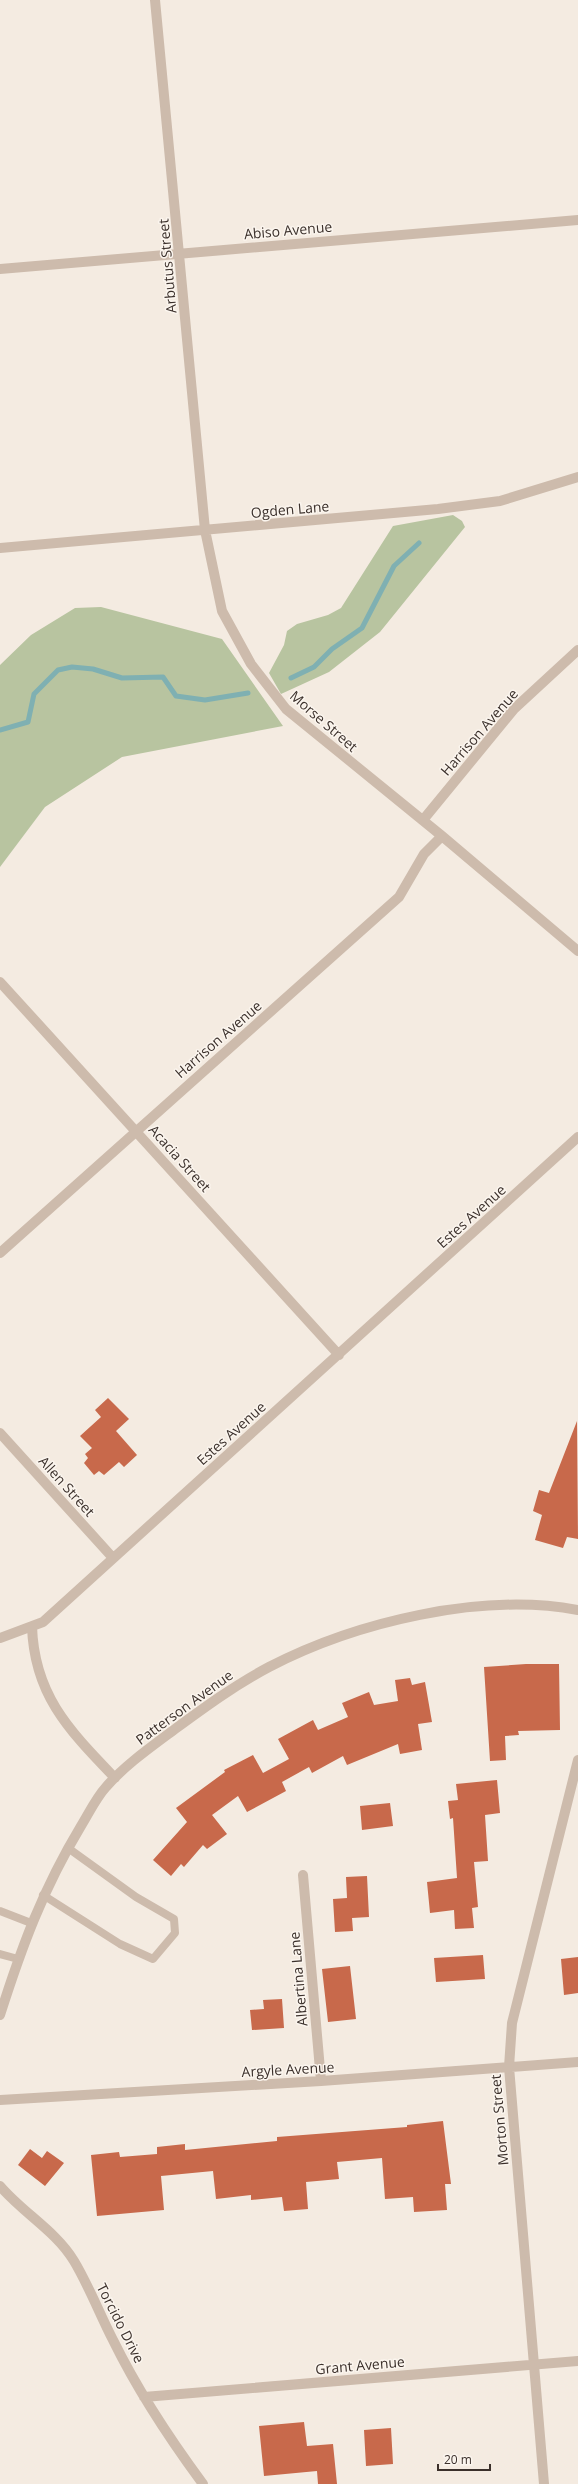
<svg xmlns="http://www.w3.org/2000/svg" width="578" height="2484" font-family="'Open Sans',sans-serif">
	<style>
		.green { fill: #b8c4a0 }
		.lines { fill: none; stroke-linecap: round; stroke-linejoin: round }
		.stream { stroke: #7fb0b2; stroke-width: 5 }
		.building { fill: #c8694b }
		.service { stroke: #cdbbac; stroke-width: 8 }
		.minor { stroke: #cdbbac; stroke-width: 10 }
		.labels { text-anchor: middle; dominant-baseline: central; stroke-width: 3; stroke-linejoin: round; paint-order: stroke }
		.street-label { font-size: 14px; fill: #3b302b; stroke: #fbf5ee }
	</style>
	<rect width="100%" height="100%" fill="#f4ebe1"/>
	<path class="green" d="M 453,515 L 462,521 L 465,527 L 380,632 L 329,672 L 281,694 L 269,673 L 284,645 L 287,631 L 297,624 L 328,615 L 341,608 L 393,526 Z
		M 101,607 L 222,639 L 283,726 L 122,757 L 45,807 L 0,867 L 0,665 L 31,635 L 75,608 Z"/>
	<g class="lines">
		<path class="stream" d="M 291,678 L 314,667 L 332,649 L 362,628 L 394,566 L 419,543
			M 0,730 L 28,722 L 34,694 L 58,670 L 72,667 L 93,669 L 122,678 L 163,677 L 176,696 L 205,700 L 248,693"/>
	</g>
	<path class="building" d="M 108,1398 L 129,1419 L 116,1431 L 137,1455 L 124,1467 L 119,1462 L 104,1475 L 99,1471 L 94,1475 L 84,1463 L 88,1458 L 85,1454 L 92,1448 L 80,1436 L 101,1417 L 95,1410 Z
		M 577,1421 L 578,1539 L 567,1537 L 563,1548 L 535,1540 L 542,1515 L 533,1511 L 539,1490 L 549,1493 Z
		M 526,1664 L 559,1664 L 560,1730 L 518,1731 L 519,1735 L 505,1736 L 506,1760 L 490,1761 L 484,1667 Z
		M 410,1678 L 412,1685 L 425,1682 L 432,1722 L 418,1724 L 422,1750 L 400,1754 L 398,1744 L 347,1765 L 343,1756 L 312,1773 L 309,1767 L 282,1782 L 286,1791 L 247,1812 L 238,1796 L 212,1815 L 227,1834 L 207,1849 L 203,1845 L 184,1867 L 181,1864 L 171,1876 L 153,1860 L 187,1822 L 176,1808 L 225,1772 L 224,1770 L 253,1755 L 263,1773 L 289,1759 L 278,1739 L 313,1720 L 318,1730 L 348,1717 L 342,1703 L 369,1692 L 374,1705 L 398,1701 L 395,1680 Z
		M 497,1780 L 500,1813 L 485,1815 L 488,1861 L 474,1862 L 478,1907 L 472,1908 L 474,1928 L 455,1929 L 454,1910 L 430,1913 L 427,1882 L 457,1878 L 453,1818 L 450,1819 L 448,1801 L 458,1800 L 456,1784 Z
		M 390,1803 L 393,1826 L 362,1830 L 360,1806 Z
		M 367,1876 L 369,1917 L 352,1918 L 353,1931 L 335,1932 L 333,1899 L 347,1898 L 346,1877 Z
		M 483,1955 L 485,1979 L 436,1982 L 434,1958 Z
		M 578,1957 L 578,1993 L 564,1995 L 561,1959 Z
		M 350,1966 L 356,2019 L 328,2022 L 322,1969 Z
		M 282,1999 L 284,2028 L 252,2030 L 250,2010 L 264,2009 L 263,2000 Z
		M 443,2121 L 451,2184 L 445,2184 L 447,2210 L 414,2212 L 413,2197 L 385,2199 L 382,2158 L 337,2162 L 339,2179 L 306,2182 L 308,2209 L 284,2211 L 282,2197 L 251,2200 L 251,2195 L 216,2199 L 213,2171 L 161,2176 L 164,2210 L 97,2216 L 91,2155 L 119,2152 L 120,2157 L 157,2154 L 157,2147 L 185,2144 L 185,2150 L 277,2141 L 277,2137 L 407,2127 L 407,2125 Z
		M 30,2149 L 42,2158 L 47,2151 L 64,2163 L 45,2186 L 18,2165 Z
		M 304,2422 L 307,2446 L 333,2444 L 337,2484 L 318,2484 L 317,2471 L 264,2476 L 259,2426 Z
		M 391,2428 L 393,2464 L 366,2466 L 364,2430 Z"/>
	<g class="lines">
		<path class="service" d="M 43,1895 L 120,1944 L 153,1959 L 175,1933 L 174,1919 L 136,1897 L 68,1848
			M 0,1911 L 31,1923
			M 0,1954 L 18,1959"/>
		<path class="minor" d="M 155,0 L 205,530 L 222,611 L 251,664 L 286,709 L 442,836 L 578,951
			M 0,269 L 578,220
			M 0,548 L 438,509 L 500,501 L 578,477
			M 423,820 L 514,709 L 578,650
			M 0,982 L 339,1355
			M 0,1253 L 399,897 L 424,854 L 442,836
			M 0,1433 L 113,1558
			M 32,1626 C 34,1695 69,1730 115,1778
			M 0,1638 L 43,1622 L 578,1137
			M 303,1875 L 321,2081
			M 0,2015 C 22,1946 43,1889 81,1826 C 89,1813 96,1798 106,1787 C 125,1765 151,1747 175,1729 C 205,1707 235,1685 269,1667 C 356,1622 481,1592 578,1610
			M 0,2100 L 321,2081 L 578,2062
			M 0,2186 C 23,2213 56,2231 74,2261 C 89,2286 100,2315 113,2340 C 138,2391 169,2438 203,2484
			M 144,2397 L 578,2361
			M 544,2484 L 509,2067 L 512,2023 L 578,1760"/>
	</g>
	<g class="labels">
		<g class="street-label">
			<text transform="translate(288 230) rotate(-5)">Abiso Avenue</text>
			<text transform="translate(167 266) rotate(-95)">Arbutus Street</text>
			<text transform="translate(290 509) rotate(-5)">Ogden Lane</text>
			<text transform="translate(324 721) rotate(41)">Morse Street</text>
			<text transform="translate(479 732) rotate(-49)">Harrison Avenue</text>
			<text transform="translate(218 1039) rotate(-41)">Harrison Avenue</text>
			<text transform="translate(180 1158) rotate(48)">Acacia Street</text>
			<text transform="translate(471 1216) rotate(-42)">Estes Avenue</text>
			<text transform="translate(231 1433) rotate(-42)">Estes Avenue</text>
			<text transform="translate(67 1486) rotate(48)">Allen Street</text>
			<text transform="translate(184 1707) rotate(-36)">Patterson Avenue</text>
			<text transform="translate(298 1979) rotate(-95)">Albertina Lane</text>
			<text transform="translate(288 2069) rotate(-3)">Argyle Avenue</text>
			<text transform="translate(499 2120) rotate(-95)">Morton Street</text>
			<text transform="translate(121 2323) rotate(63)">Torcido Drive</text>
			<text transform="translate(360 2365) rotate(-5)">Grant Avenue</text>
		</g>
	</g>
	<path d="M438 2464v6h52v-6" fill="none" stroke="#3b302b" stroke-width="2"/>
	<text x="444" y="2464" font-size="12" fill="#3b302b" stroke="#fbf5ee" stroke-width="3" paint-order="stroke">20 m</text>
</svg>
